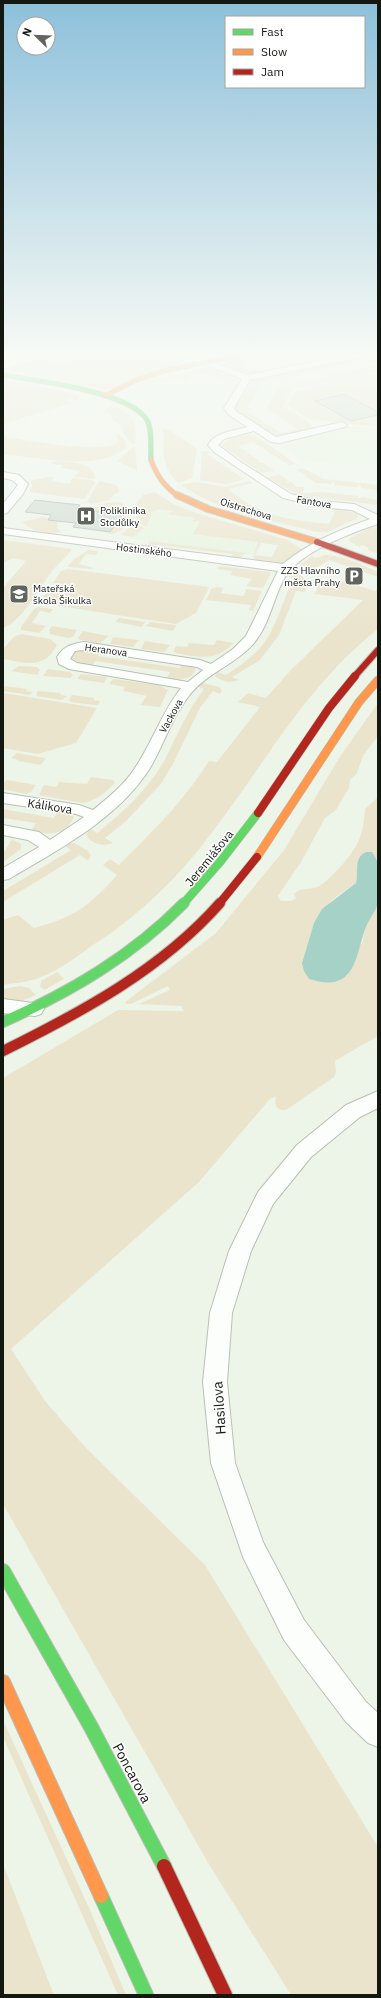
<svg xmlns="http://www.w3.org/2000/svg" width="381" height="1998" font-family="'IBM Plex Sans',sans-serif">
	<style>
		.built { fill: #e7f4df }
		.green { fill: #eae4cd; fill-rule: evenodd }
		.water { fill: #a6d1c7 }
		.building { fill: #d0dcd2; stroke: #b5bdb5 }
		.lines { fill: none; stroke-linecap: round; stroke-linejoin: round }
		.street-casing { stroke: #b9bfb5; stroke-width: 2 }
		.fast-far3-casing { stroke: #b9bfb5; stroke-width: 5.5 }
		.fast-far2-casing { stroke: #b9bfb5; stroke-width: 9 }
		.fast-far1-casing { stroke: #b9bfb5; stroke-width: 12 }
		.fast-casing { stroke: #b9bfb5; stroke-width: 16 }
		.slow-far3-casing { stroke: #b9bfb5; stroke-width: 5.5 }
		.slow-far2-casing { stroke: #b9bfb5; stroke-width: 8 }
		.slow-far1-casing { stroke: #b9bfb5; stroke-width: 9 }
		.slow-casing { stroke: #b9bfb5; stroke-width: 16 }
		.jam-far3-casing { stroke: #b9bfb5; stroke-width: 8 }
		.jam-far2-casing { stroke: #b9bfb5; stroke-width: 9 }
		.jam-far1-casing { stroke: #b9bfb5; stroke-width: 12 }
		.jam-casing { stroke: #b9bfb5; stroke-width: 16 }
		.street { fill: #fcfefc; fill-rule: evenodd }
		.fast-far3 { stroke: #63d668; stroke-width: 4.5 }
		.fast-far2 { stroke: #63d668; stroke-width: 8 }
		.fast-far1 { stroke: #63d668; stroke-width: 10 }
		.fast { stroke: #63d668; stroke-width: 14 }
		.slow-far3 { stroke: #ff974d; stroke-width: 4.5 }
		.slow-far2 { stroke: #ff974d; stroke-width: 6 }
		.slow-far1 { stroke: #ff974d; stroke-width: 8 }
		.slow { stroke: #ff974d; stroke-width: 14 }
		.jam-far3 { stroke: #b3261e; stroke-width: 6 }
		.jam-far2 { stroke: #b3261e; stroke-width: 8 }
		.jam-far1 { stroke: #b3261e; stroke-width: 10 }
		.jam { stroke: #b3261e; stroke-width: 14 }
		.labels { text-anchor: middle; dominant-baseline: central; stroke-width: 3; stroke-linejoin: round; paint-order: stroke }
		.far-street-label { font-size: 10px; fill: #131811; stroke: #fff }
		.far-poi-label { font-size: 10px; fill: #131811; stroke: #fff; text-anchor: start }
		.street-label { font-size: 12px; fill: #131811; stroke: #fff }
		.near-street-label { font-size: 14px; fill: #131811; stroke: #fff }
	</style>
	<rect width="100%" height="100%" fill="#edf5e9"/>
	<path class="built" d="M 354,426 L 378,428 L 378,463 L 355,465 L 303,460 L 278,444 Z
		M 157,509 L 173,511 L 168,514 L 195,518 L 192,522 L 201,521 L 194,534 L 259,542 L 254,555 L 132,539 Z"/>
	<path class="green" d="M 3,352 L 30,352 L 36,354 L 3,363 Z
		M 101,352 L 164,352 L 181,363 L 134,378 L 108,390 L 11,371 L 10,369 L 14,367 L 45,359 L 56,364 Z
		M 186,352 L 245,352 C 236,354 227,356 217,355 C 204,353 204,361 186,352 Z
		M 271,352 L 301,352 L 240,364 L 250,371 L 256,369 L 258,371 L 256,373 L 241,372 L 223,365 L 226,361 Z
		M 355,358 L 378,358 L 378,362 L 368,363 L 364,360 L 270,380 L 271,383 L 263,382 L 247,407 L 252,409 L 246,411 L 281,433 L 297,429 L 266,409 L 280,387 L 369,367 L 378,368 L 378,373 L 372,372 L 292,389 L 283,405 L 284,408 C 292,412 310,420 312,429 L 277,436 L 237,411 L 236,406 L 253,381 L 279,374 Z
		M 207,368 L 237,380 L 235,383 L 227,383 L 230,379 L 211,377 L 213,374 L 194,372 L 188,380 L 169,378 L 165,383 L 151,381 L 179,373 Z
		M 368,374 L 378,374 L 378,427 L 310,419 L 287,405 L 297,391 Z
		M 3,380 L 71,393 L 80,397 L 77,401 L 70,398 L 64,399 L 71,403 L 3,424 Z
		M 112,407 C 133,410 138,426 135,444 L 132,444 L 120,429 L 123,428 L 117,422 L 114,422 L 109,413 L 105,411 L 106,409 Z
		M 163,429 L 169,429 L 197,449 L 192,478 L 178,483 C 161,465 164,452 163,429 Z
		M 3,434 L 8,438 L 16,439 C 35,441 107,455 119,441 L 116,434 L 119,434 L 125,440 L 126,448 C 98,471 43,458 9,455 L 3,454 Z
		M 247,435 L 256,436 L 296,464 L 289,465 L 276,457 L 278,456 L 274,456 L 262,448 L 265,447 L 260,447 L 253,442 L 238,446 L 247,452 L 244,454 L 248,453 L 260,461 L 258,462 L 259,463 L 262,462 L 274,471 L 261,473 L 222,446 C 225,438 239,437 247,435 Z
		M 133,447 L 135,447 L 137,470 L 117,461 Z
		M 202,451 L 211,452 L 207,454 L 244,479 L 226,484 L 200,480 Z
		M 54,461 C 68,463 95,460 95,479 L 74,477 L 80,471 L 62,468 L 63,465 L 51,464 Z
		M 303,468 L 324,479 L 378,485 L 378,490 L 361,488 L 361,486 L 358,485 L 357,487 L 334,485 L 335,483 L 332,482 L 331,484 L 316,483 L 305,476 L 307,475 L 296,470 Z
		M 279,474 L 289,481 L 286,481 L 287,483 L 291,482 L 297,487 L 304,487 L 303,493 L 321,492 L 358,496 L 358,498 L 361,498 L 362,497 L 378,500 L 378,505 L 298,495 L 268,478 Z
		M 47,477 L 54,477 L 51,481 L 70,484 L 72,478 L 92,480 L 95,483 L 84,499 L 29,492 L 32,486 L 31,481 Z
		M 99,481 L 116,485 L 120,491 L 113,495 L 110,500 L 91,504 L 87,502 Z
		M 249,481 L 253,483 L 228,489 C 263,518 286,519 329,524 L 335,511 L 325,509 C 333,506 348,510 357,514 L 358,518 L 327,532 L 316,532 C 271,520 220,512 181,485 L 196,482 L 226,487 Z
		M 155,492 L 175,505 L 199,514 L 288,540 L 303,550 L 287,562 L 282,563 L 261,562 L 253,558 L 258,542 L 193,534 L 200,521 L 192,522 L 195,518 L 167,514 L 173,511 L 158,509 L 153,512 L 146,527 L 137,521 L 135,505 L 143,495 ZM 261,543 L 278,545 L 272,557 L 255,555 Z
		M 118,502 C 128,504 129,510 131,520 C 125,527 119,534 109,534 L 122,515 L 87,510 L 107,503 Z
		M 43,517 L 58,521 L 57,527 L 61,532 C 48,536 32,531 22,522 Z
		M 135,523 L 144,528 L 133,537 L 121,535 Z
		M 378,527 L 378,554 L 368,550 L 369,548 L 362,545 L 360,547 L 349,541 L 350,538 L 370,528 Z
		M 3,540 L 72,549 C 67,557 59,562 53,570 C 40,586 23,621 3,628 L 3,588 L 26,561 L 13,558 L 3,563 Z
		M 149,541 L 246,553 L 239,558 L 231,558 L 233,554 L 156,545 L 154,548 L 148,546 Z
		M 89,550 L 98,551 L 96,555 L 86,554 L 79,564 L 93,568 L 92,569 L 67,567 L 74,559 Z
		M 325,555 C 343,555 362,565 378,572 L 378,577 L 329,560 C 319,566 314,571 302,569 L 300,565 L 312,556 L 316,558 Z
		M 220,566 L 269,572 L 271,573 L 263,588 L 246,586 L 252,579 L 230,575 L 232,571 L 217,569 Z
		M 68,569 L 209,587 L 209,588 L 196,613 L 176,624 L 40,603 L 40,601 L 49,589 L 58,587 L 57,584 L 53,583 L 61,571 Z
		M 297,573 L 308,581 L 305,592 L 296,591 L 279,635 L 260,660 L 232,677 L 239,680 C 230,683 223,683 215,676 L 217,672 L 226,675 C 238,667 250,659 260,648 C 277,629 282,600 294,578 L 286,576 Z
		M 331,581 L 346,582 L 375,591 L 378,589 L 378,629 C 302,689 262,770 203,844 C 172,884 133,920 90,947 C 75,958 59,970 41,977 C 30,982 15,983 3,985 L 3,920 L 18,915 L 34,928 C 73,918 91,905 117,875 L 103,865 L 110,859 L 119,865 C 154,830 182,803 209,761 L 217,762 L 260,707 L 238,702 L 248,693 L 266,698 L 291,670 L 363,600 L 315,594 L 320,582 Z
		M 217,587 L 223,588 L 221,593 L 243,596 L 246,591 L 245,589 L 262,591 L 253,611 L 249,610 L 251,605 L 206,600 L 211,589 Z
		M 38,607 L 53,609 L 50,613 L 40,611 L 32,623 L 46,626 L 39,633 L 21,630 L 21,627 L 34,609 Z
		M 118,618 L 120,618 L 145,622 L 142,627 L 116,622 Z
		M 150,622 L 175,625 L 176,626 L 173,631 L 146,626 Z
		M 52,626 L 77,630 L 73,637 L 68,638 L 50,634 L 49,630 Z
		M 83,631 L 108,636 L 101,643 L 80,640 L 78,638 Z
		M 22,634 L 50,639 L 57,645 C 44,670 26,663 3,659 L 3,649 L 15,636 Z
		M 113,637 L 139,640 L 133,647 L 110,644 Z
		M 217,640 L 234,643 C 219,657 211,658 191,656 C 185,655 178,654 173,652 L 176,646 L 187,647 L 189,643 L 214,645 Z
		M 145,641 L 170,645 L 164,652 L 141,649 Z
		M 76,649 L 101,650 L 98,656 L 180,668 L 182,663 L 196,668 C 192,681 179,680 167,678 L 170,672 L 95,661 L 91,667 L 68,662 Z
		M 19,666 L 37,667 L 40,670 L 37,675 L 11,671 Z
		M 48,669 L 70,672 L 73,675 L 70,678 L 43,676 Z
		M 81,674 L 106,677 L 107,678 L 104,683 L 77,679 Z
		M 113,679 L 159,685 L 168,690 L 160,707 L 140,705 L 147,696 L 123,691 L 125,687 L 109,684 Z
		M 203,683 L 219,687 L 222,691 L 220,694 L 213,691 L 200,708 L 173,764 L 161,784 L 125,822 L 105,838 L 113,843 C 102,847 92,844 86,835 L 90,829 L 97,833 C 122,813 148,790 164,761 C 177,736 187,711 204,689 L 197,686 Z
		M 5,686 L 27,689 L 26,691 L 33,692 L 29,695 L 3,691 Z
		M 38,691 L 61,693 L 60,695 L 67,696 L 62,700 L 36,696 Z
		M 3,693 L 97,708 L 76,743 L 38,754 L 3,748 Z
		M 72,695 L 94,698 L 94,700 L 100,701 L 98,705 L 94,705 L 71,702 L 69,700 Z
		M 378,703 L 378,736 L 363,756 L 357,773 L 350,780 L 349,788 L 336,810 L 325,818 L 301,862 L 278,896 L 281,901 L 291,901 L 296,898 L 294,894 C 301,887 306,890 314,888 C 326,886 353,854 358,842 C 363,832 364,821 365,809 L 378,797 L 378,862 L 376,857 L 366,852 C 353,858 359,871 356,883 L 332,900 L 314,923 L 302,963 L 362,944 L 365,928 L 378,903 L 378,1036 L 335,1061 L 336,1073 L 334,1077 L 286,1110 C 276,1111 274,1105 276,1096 L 270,1099 L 199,1182 L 11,1349 L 45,1401 L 85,1447 L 205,1565 L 378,1847 L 378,1995 L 291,1995 L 210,1866 L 3,1504 L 3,1078 L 118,1010 L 184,1011 L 181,1006 L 139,1004 L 170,990 L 168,986 L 131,1004 L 126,1004 L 125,1002 L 216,933 L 284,850 L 339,758 Z
		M 17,753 L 45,758 L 45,759 L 41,765 L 18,761 L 19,760 L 11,758 Z
		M 91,777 L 113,780 L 115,783 C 105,793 96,801 82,803 L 39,795 L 44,785 L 56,787 L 59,782 L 87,784 Z
		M 6,780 L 7,780 L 36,785 L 31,792 L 26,794 L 3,789 L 3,785 Z
		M 3,809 L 54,818 L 58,811 L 74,816 C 69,834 48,837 32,830 L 36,823 L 3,818 Z
		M 12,839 L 21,844 L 21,849 L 3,862 L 3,854 Z
		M 74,843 L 88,851 L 91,855 L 88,861 L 80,855 L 3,902 L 3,891 L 71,850 L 64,845 Z
		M 57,972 L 64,979 L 44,990 L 40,986 L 41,981 Z
		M 20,986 L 29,988 L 36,995 L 21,1001 L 3,1000 L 3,989 Z
		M 3,1720 L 90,1910 L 126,1995 L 118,1995 L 3,1737 Z
		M 3,1864 L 54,1995 L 3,1995 Z"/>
	<path class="water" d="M 366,852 L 372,852 C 374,856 377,859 378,863 C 379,872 380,894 378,903 C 376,911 369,919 366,927 C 359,943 358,969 342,979 C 331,985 321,982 309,979 L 304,971 L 302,963 L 314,923 L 322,909 L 356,883 C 359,871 353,858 366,852 Z"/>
	<path class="building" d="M 344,394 L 378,412 L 378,415 L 351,421 L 315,401 Z
		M 35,500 L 80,505 L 77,509 L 122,515 L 110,532 L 73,527 L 76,523 L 48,520 L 51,515 L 25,512 Z"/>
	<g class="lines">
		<defs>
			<path id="street" d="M 51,352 L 64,352 L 3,369 L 3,363 Z
				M 174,352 L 185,352 L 248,375 L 361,352 L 375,352 L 371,355 L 250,380 L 234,408 L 236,411 L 276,437 L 342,422 L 347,425 L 345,427 L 280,443 L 271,442 L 254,431 L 224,439 L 218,445 L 239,461 L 291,494 L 320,501 L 354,504 L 378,515 L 378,524 C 351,533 300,552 285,577 C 273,598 270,624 254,643 C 237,663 210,672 193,691 C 173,713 165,743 150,768 C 118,819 59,849 9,879 L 3,880 L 3,868 L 39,847 L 28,840 L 3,835 L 3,825 L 39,832 L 50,840 L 84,817 L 76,814 L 3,803 L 3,793 L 79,805 L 93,810 C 109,797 124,785 135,768 C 152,743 162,712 181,688 L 69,669 L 59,664 L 57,657 C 64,646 71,644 84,642 L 200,660 L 211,664 L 233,649 L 246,636 L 278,571 L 3,534 L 3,528 L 283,564 C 308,543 339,530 370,519 L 352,510 L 320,507 L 283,498 L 214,452 L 208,445 C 215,432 234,431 247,427 L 229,415 L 224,408 L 242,379 ZM 84,650 L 197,667 L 203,670 L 188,682 L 77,663 L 70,659 L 75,651 Z
				M 3,472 L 19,475 L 28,484 L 23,494 L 7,513 L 3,514 L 3,504 L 18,485 L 12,480 L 3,478 Z
				M 3,999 L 41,1004 L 44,1009 L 41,1014 L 35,1016 L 3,1013 Z
				M 378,1091 L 378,1108 L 360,1117 L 311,1157 L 273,1204 L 251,1251 L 232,1313 L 227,1382 L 235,1463 L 263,1542 L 304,1620 L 366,1702 L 378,1713 L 378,1747 L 368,1743 L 346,1722 L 284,1640 L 243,1557 L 211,1463 L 203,1382 L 210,1313 L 229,1251 L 258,1192 L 297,1145 L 346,1105 Z"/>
			<path id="fast-far3" d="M 3,375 C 35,380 131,392 147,420 C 153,431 150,448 151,460"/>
			<path id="fast-far2" d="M 183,904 L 220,862 L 258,813"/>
			<path id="fast-far1" d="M 3,1022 C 70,992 132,956 184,903"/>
			<path id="fast" d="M 3,1571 L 91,1727 L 164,1866
				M 101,1896 L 146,1995"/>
			<path id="slow-far3" d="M 105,396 L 134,381 L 163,371 L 255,352
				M 151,460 C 157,476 164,486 178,496"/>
			<path id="slow-far2" d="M 177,495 L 208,509 L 317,542"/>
			<path id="slow-far1" d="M 257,857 L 359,702 L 378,680"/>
			<path id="slow" d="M 3,1682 L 101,1896"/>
			<path id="jam-far3" d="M 317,542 L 378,564
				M 354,677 L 378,650"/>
			<path id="jam-far2" d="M 258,813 L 329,708 L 355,676
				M 219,904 L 257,857"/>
			<path id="jam-far1" d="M 3,1051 C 82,1012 162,969 220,903"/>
			<path id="jam" d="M 164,1866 L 225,1995"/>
		</defs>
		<use href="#street" class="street-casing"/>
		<use href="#fast-far3" class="fast-far3-casing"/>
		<use href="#fast-far2" class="fast-far2-casing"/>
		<use href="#fast-far1" class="fast-far1-casing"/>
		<use href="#fast" class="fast-casing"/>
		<use href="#slow-far3" class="slow-far3-casing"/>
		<use href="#slow-far2" class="slow-far2-casing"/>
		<use href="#slow-far1" class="slow-far1-casing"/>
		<use href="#slow" class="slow-casing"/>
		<use href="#jam-far3" class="jam-far3-casing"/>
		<use href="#jam-far2" class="jam-far2-casing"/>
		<use href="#jam-far1" class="jam-far1-casing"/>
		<use href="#jam" class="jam-casing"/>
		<use href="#street" class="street"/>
		<use href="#fast-far3" class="fast-far3"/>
		<use href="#fast-far2" class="fast-far2"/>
		<use href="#fast-far1" class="fast-far1"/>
		<use href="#fast" class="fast"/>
		<use href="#slow-far3" class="slow-far3"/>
		<use href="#slow-far2" class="slow-far2"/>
		<use href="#slow-far1" class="slow-far1"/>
		<use href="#slow" class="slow"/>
		<use href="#jam-far3" class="jam-far3"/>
		<use href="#jam-far2" class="jam-far2"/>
		<use href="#jam-far1" class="jam-far1"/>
		<use href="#jam" class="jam"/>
	</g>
	<linearGradient id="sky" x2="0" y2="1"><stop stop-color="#8dc0db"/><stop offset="0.56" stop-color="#f7faf5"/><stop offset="1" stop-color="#f7faf5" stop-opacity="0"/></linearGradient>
	<rect width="381" height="631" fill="url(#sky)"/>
	<defs>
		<symbol id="hospital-square" viewBox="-11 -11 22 22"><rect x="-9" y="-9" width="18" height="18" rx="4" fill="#5f655d" stroke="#fff"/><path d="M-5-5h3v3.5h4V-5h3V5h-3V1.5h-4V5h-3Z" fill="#fff"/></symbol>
		<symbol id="parking-square" viewBox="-11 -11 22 22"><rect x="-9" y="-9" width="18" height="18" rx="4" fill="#5f655d" stroke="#fff"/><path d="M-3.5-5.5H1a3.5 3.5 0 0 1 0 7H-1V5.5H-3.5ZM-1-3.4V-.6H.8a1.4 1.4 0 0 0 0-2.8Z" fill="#fff"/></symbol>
		<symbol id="school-square" viewBox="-11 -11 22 22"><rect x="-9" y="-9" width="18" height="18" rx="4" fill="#5f655d" stroke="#fff"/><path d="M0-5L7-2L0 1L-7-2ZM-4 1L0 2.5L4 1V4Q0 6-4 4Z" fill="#fff"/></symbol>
	</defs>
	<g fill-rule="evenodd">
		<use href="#hospital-square" x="75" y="505" width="22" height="22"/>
		<use href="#parking-square" x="343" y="565" width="22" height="22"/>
		<use href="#school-square" x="8" y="583" width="22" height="22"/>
	</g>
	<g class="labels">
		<g class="far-street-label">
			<text transform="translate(314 502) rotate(10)">Fantova</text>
			<text transform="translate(246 509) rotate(17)">Oistrachova</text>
			<text transform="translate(144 550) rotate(7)">Hostinského</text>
			<text transform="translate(106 650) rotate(8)">Heranova</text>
			<text transform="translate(171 716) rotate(-61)">Vackova</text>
		</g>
		<g class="far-poi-label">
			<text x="100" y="510">Poliklinika<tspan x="100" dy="12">Stodůlky</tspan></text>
			<text x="340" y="570" text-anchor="end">ZZS Hlavního<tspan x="340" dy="12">města Prahy</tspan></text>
			<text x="33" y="588">Mateřská<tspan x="33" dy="12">škola Šikulka</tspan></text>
		</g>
		<g class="street-label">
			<text transform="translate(50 806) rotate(9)">Kálikova</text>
			<text transform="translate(209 858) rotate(-51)">Jeremiášova</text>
		</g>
		<g class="near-street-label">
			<text transform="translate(219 1408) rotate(-94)">Hasilova</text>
			<text transform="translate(132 1773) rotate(62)">Poncarova</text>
		</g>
	</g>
	<rect width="381" height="1998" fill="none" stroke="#131811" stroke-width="8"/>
	<rect x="225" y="16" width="140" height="72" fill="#ffffff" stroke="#a1a3a0"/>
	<rect x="233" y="29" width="20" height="6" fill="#63d668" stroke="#a1a3a0"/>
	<text x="261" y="36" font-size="12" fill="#131811">Fast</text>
	<rect x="233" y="49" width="20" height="6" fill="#ff974d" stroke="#a1a3a0"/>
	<text x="261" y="56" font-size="12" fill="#131811">Slow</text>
	<rect x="233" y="69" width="20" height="6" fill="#b3261e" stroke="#a1a3a0"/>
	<text x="261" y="76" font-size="12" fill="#131811">Jam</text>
	<g transform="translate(36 36) rotate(293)"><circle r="19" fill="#ffffff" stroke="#a1a3a0"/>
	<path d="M0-3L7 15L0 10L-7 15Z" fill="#5f655d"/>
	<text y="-6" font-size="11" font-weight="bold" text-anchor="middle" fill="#131811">N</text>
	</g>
</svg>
